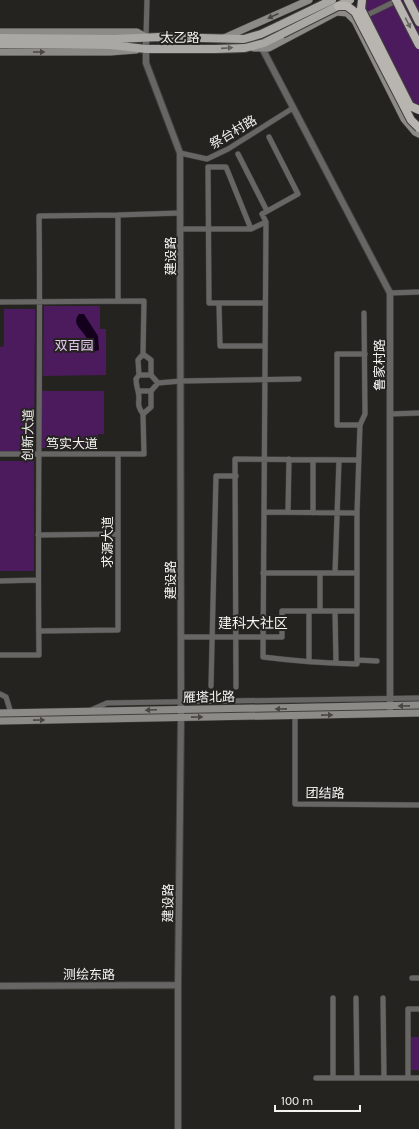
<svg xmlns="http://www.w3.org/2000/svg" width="419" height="1129" font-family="Karla,'Noto Sans SC',sans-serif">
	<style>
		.green { fill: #4c1b5e }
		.water { fill: #14001d }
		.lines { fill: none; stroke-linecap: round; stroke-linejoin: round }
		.minor-casing { stroke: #42403d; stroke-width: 6 }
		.tertiary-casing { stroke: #42403d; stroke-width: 8 }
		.secondary-casing { stroke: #42403d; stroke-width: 8 }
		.primary-casing { stroke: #42403d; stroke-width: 10 }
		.trunk-casing { stroke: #42403d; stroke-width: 10 }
		.minor { stroke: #676664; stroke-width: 5 }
		.tertiary { stroke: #676664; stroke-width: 6 }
		.secondary { stroke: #8d8b88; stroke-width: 7 }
		.primary { stroke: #aaa8a4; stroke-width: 8 }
		.trunk { stroke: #b8b5b1; stroke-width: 8 }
		.primary-bridge-casing { stroke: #42403d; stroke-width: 10; stroke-linecap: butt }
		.trunk-bridge-casing { stroke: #42403d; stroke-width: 10; stroke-linecap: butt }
		.primary-bridge { stroke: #aaa8a4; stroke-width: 8 }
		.trunk-bridge { stroke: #b8b5b1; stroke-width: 8 }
		.oneway { fill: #494744 }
		.oneway2 { fill: #676561 }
		.oneway3 { fill: #615f5b }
		.labels { text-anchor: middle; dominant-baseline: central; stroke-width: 4; stroke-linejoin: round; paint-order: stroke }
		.street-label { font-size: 13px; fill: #f4f3f0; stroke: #252320 }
		.park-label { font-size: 13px; fill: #e6caf2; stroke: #252320 }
		.neighbourhood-label { font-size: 14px; fill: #f4f3f0; stroke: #252320 }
	</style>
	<rect width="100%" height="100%" fill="#252320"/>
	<path class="green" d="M 366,0 L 419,0 L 419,116 L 363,9 Z
		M 44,306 L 100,306 L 100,329 L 106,329 L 106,375 L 43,376 Z
		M 4,309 L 35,309 L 34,452 L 0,452 L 0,347 L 4,346 Z
		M 42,391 L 104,391 L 104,434 L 98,434 L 97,448 L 41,448 Z
		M 0,461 L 34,461 L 34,571 L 0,571 Z
		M 410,1037 L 419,1037 L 419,1070 L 410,1070 Z"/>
	<path class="water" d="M 79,314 L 84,314 L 98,336 L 99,350 L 92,352 C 84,344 89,345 86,337 C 82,329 71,324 79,314 Z"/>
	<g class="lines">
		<defs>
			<path id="minor" d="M 363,17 L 398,0
				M 146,37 L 147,0
				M 269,137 L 298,194 L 262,214 L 266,222 L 263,657 C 294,661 326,663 357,664 L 357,660
				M 180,153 L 207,159 L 228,149 L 293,108
				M 238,154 L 267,211
				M 118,215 L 180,213
				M 180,229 L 251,229 L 266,222
				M 251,229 L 226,167 L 208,167 L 209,303 L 265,303
				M 390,293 L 419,292
				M 0,302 L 144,301 L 143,354 L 151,360 L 151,375 L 158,383
				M 219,303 L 220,346 L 264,346
				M 364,313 L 365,414 L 360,425 L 357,513 L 357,660 L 377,661
				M 143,354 L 138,360 L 139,375 L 136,379 C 136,384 137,387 138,391 C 141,402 135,403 143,414
				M 139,375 L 151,375
				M 138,391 L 151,391
				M 390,414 L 419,413
				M 360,425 L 337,425 L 337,354 L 365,354
				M 0,454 L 144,454 L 143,414 L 151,407 L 151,391 L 158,383 L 181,381 L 299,379
				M 313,460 L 313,513
				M 264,512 L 357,513
				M 288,512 L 289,459
				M 38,535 L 118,534
				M 263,573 L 357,573
				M 320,573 L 320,611
				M 335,573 L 339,460
				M 0,581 L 38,580
				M 309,611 L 309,662
				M 335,611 L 336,663
				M 39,631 L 118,630 L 118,454
				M 181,637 L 282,637 L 282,611 L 357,611
				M 0,655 L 39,655 C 37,509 41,362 39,216 L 118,215 L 118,301
				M 211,686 L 216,476 L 236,476
				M 236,687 L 235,459 L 359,460
				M 0,694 L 6,697 L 11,713
				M 91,710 L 107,703 L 419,698
				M 295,716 L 295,804 L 419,805
				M 412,978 L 419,978
				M 333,998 L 333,1078
				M 356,998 L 357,1078
				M 383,998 L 384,1078
				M 316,1078 L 419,1078
				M 408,1078 L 408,1009 L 419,1009"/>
			<path id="tertiary" d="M 146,37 L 146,63 L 180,153 L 181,717 L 178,985 L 178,1129
				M 262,48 L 390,293 L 390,709
				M 0,986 L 178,985"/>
			<path id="secondary" d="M 0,32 L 137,32 L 146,37
				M 224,38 L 309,0
				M 254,48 L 269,48 L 337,12 L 347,13 L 355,21 L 404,119 L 415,132 L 419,134
				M 0,52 L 110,52 L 136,50
				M 0,713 L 419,705
				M 0,721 L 419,713"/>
			<path id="primary" d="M 0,38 L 114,39 L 160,37 L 244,39 L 261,34 L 278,26
				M 0,44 L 111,45 L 146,49 L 216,49 L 245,48 L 264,43 L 282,34"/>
			<path id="trunk" d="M 408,0 L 419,22"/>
		</defs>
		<use href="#minor" class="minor-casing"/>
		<use href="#tertiary" class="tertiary-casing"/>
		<use href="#secondary" class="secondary-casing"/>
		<use href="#primary" class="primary-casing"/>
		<use href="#trunk" class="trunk-casing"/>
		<use href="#minor" class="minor"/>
		<use href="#tertiary" class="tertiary"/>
		<use href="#secondary" class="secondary"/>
		<use href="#primary" class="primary"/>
		<use href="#trunk" class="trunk"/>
		<defs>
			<path id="primary-bridge" d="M 278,26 L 332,0
				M 282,34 L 350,0"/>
			<path id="trunk-bridge" d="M 362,0 L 361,9 L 410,106 L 419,110
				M 396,0 L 419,45
				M 338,6 L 347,6 L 355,12 L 411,120 L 419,128"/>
		</defs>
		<use href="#primary-bridge" class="primary-bridge-casing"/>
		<use href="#trunk-bridge" class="trunk-bridge-casing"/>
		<use href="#primary-bridge" class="primary-bridge"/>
		<use href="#trunk-bridge" class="trunk-bridge"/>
	</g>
	<defs><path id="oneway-solid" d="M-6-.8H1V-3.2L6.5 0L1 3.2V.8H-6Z"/></defs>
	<g class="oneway">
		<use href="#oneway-solid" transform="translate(273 16) rotate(156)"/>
		<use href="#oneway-solid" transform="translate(39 52)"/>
		<use href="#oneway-solid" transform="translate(404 706) rotate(179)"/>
		<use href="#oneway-solid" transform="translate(281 709) rotate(179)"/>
		<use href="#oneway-solid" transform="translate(151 710) rotate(178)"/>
		<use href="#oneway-solid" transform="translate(327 715) rotate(-1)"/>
		<use href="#oneway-solid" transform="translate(197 717) rotate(-1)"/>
		<use href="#oneway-solid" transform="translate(39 720) rotate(-1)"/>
	</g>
	<use class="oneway2" href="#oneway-solid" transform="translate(408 23) rotate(63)"/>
	<use class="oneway3" href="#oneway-solid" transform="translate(227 48) rotate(-4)"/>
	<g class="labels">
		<g class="street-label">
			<text x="180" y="37">太乙路</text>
			<text transform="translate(233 132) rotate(-31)">祭台村路</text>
			<text transform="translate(170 256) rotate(-90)">建设路</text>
			<text transform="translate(379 365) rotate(-90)">鲁家村路</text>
			<text transform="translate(28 435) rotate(-89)">创新大道</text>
			<text x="72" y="443">笃实大道</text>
			<text transform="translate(107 542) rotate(-90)">求源大道</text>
			<text transform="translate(170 580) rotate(-90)">建设路</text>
			<text transform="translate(209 697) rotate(-1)">雁塔北路</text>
			<text transform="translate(325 793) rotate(1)">团结路</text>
			<text transform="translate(168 903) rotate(-89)">建设路</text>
			<text x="89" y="974">测绘东路</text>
		</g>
		<g class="park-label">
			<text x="74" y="345">双百园</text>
		</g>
		<g class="neighbourhood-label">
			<text x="253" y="623">建科大社区</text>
		</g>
	</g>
	<path d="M275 1105v6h85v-6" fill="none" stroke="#f4f3f0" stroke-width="2"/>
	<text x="281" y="1105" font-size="12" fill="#f4f3f0" stroke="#252320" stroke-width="3" paint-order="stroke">100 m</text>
</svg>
